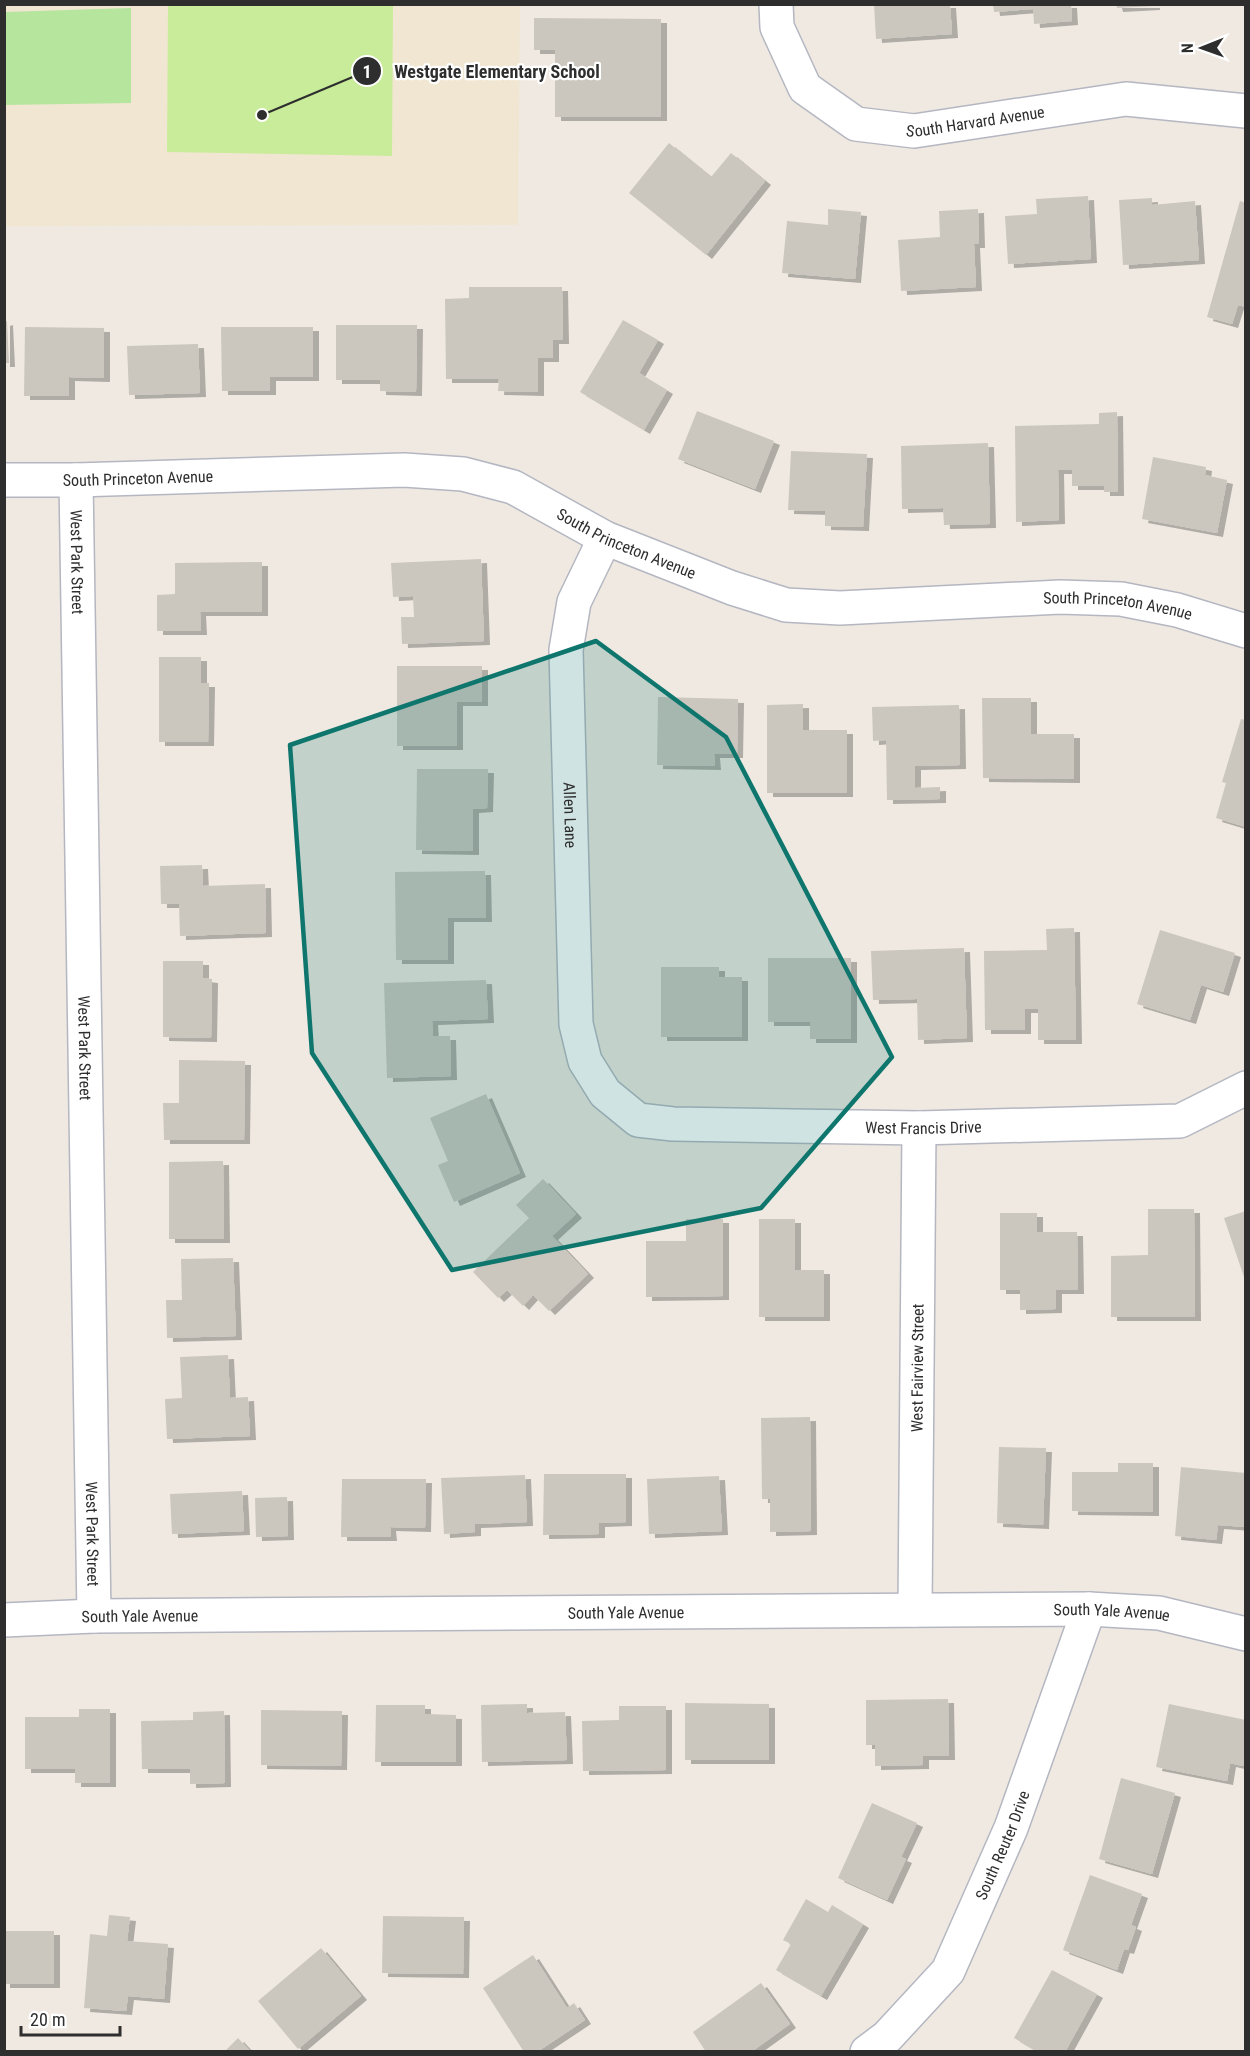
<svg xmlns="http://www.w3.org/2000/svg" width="1250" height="2056" font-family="'Roboto Condensed',sans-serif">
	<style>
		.education { fill: #f0e6d1 }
		.green { fill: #b6e59e }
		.pitch { fill: #c9ec9a }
		.building { fill: #cbc7bf; filter: url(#shadow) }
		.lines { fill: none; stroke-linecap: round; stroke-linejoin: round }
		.minor-casing { stroke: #b4b7c1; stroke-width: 36 }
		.minor { stroke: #fff; stroke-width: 33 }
		.marked { fill: #0f766e; fill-opacity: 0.2; stroke: #0f766e; stroke-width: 4.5; stroke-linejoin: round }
		.labels { text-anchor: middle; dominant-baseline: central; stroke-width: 4.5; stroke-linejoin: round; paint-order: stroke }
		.street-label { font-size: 16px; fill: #2e2e2e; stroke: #fff }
		.leader { fill: none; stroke: #2e2e2e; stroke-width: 2 }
		.callout-dot { fill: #2e2e2e; stroke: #fff; stroke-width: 2 }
		.mark-label { font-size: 18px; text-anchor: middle; font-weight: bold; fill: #fff }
		.callout-label { font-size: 18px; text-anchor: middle; font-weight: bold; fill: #2e2e2e; stroke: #fff; stroke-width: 4.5; stroke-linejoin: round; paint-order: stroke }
	</style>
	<defs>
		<filter id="shadow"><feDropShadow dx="6" dy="4" stdDeviation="0" flood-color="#0004"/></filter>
	</defs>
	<rect width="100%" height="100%" fill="#efe9e1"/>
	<path class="education" d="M 4,5 L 520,5 L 518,225 L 5,226 Z"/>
	<path class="green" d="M 131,8 L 131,103 L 5,105 L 5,12 Z"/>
	<path class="pitch" d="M 168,5 L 393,5 L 392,156 L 167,152 Z"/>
	<path class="building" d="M 874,4 L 950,4 L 952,34 L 876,39 Z
		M 993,4 L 1071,4 L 1072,21 L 1034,24 L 1033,9 L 994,12 Z
		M 1116,4 L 1154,4 L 1154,6 L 1117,8 Z
		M 534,18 L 661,19 L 661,117 L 555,117 L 555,50 L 534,50 Z
		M 669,143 L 711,177 L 731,153 L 765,181 L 706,255 L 629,193 Z
		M 1088,196 L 1091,259 L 1008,264 L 1005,216 L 1037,214 L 1036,199 Z
		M 1152,198 L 1152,205 L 1195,201 L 1199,260 L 1123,265 L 1119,200 Z
		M 1240,201 L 1246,203 L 1246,307 L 1238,305 L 1232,324 L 1207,317 Z
		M 828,209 L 861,212 L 855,279 L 782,273 L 787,221 L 828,225 Z
		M 978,209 L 979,244 L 974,244 L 976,287 L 901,291 L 898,240 L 940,237 L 939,211 Z
		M 469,287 L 562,287 L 563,340 L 553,340 L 553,358 L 538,358 L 538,392 L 498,391 L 499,379 L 446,379 L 445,299 L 469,298 Z
		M 623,320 L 658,340 L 639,373 L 667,390 L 644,430 L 580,392 Z
		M 7,321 L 9,363 L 4,363 L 4,322 Z
		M 336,325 L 417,325 L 416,392 L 380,391 L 380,380 L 336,380 Z
		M 25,327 L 104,328 L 104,378 L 69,377 L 69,396 L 24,396 Z
		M 221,327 L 313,327 L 313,377 L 270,377 L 270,391 L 222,391 Z
		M 198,344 L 200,393 L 129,395 L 127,346 Z
		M 697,411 L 774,441 L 755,489 L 678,459 Z
		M 1117,412 L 1118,492 L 1104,492 L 1104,486 L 1072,486 L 1072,470 L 1058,470 L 1059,520 L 1016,522 L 1015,426 L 1099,424 L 1099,413 Z
		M 988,443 L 990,524 L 944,525 L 943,508 L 902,509 L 901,446 Z
		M 791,451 L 867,454 L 863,527 L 825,526 L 825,511 L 788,510 Z
		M 1153,457 L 1206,467 L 1205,475 L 1227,480 L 1217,533 L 1142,519 Z
		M 481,559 L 484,641 L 402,644 L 401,617 L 414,617 L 413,596 L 393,597 L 391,563 Z
		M 262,562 L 262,612 L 200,612 L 201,631 L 157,631 L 157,595 L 175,594 L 175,563 Z
		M 159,657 L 201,657 L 201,683 L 209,683 L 208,742 L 159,742 Z
		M 397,666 L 482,666 L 482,702 L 457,702 L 457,746 L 397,746 Z
		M 658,697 L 738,699 L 737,754 L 714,754 L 715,766 L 657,765 Z
		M 982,698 L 1031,698 L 1031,734 L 1074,734 L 1074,779 L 983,778 Z
		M 803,704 L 803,730 L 847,730 L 847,793 L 767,793 L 767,705 Z
		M 959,705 L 960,765 L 915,766 L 915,788 L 940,787 L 940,799 L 887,800 L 886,740 L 873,741 L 872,707 Z
		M 1241,719 L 1246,720 L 1246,827 L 1216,818 L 1226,783 L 1222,782 Z
		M 417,769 L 488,769 L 487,808 L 473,809 L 473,851 L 416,850 Z
		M 202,865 L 203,886 L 265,884 L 266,933 L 180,936 L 179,904 L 161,904 L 160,866 Z
		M 485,871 L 486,918 L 448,918 L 448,960 L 396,960 L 395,872 Z
		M 1074,928 L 1076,1040 L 1038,1040 L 1038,1009 L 1025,1009 L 1025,1030 L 985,1030 L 984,951 L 1047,950 L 1046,929 Z
		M 1160,930 L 1235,953 L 1223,992 L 1201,985 L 1190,1020 L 1137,1004 Z
		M 964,948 L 967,1038 L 918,1040 L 917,999 L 873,1000 L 871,951 Z
		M 768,958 L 851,958 L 851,1039 L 810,1039 L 810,1022 L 768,1022 Z
		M 163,961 L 203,961 L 203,978 L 212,979 L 211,1038 L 163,1037 Z
		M 661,967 L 719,967 L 719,977 L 742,977 L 742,1037 L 661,1037 Z
		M 486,980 L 488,1019 L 432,1021 L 433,1036 L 450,1036 L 451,1076 L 387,1078 L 384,983 Z
		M 179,1060 L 245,1061 L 244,1140 L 164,1140 L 163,1103 L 179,1103 Z
		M 486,1094 L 520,1173 L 454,1202 L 438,1165 L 448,1161 L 430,1118 Z
		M 223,1161 L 224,1239 L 169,1239 L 169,1162 Z
		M 543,1179 L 576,1214 L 552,1236 L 588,1274 L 549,1311 L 533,1295 L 523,1306 L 507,1290 L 498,1298 L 473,1272 L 529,1218 L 516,1205 Z
		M 1148,1209 L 1194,1209 L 1195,1317 L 1111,1317 L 1111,1256 L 1148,1255 Z
		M 1246,1211 L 1246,1280 L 1245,1280 L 1224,1218 Z
		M 1000,1213 L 1037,1213 L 1037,1232 L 1077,1232 L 1078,1290 L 1056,1290 L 1056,1309 L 1020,1310 L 1020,1290 L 1000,1290 Z
		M 686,1219 L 723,1219 L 723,1296 L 646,1297 L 646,1241 L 686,1241 Z
		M 759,1219 L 795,1219 L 795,1270 L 824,1270 L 824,1317 L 759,1317 Z
		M 233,1258 L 236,1336 L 167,1338 L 166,1300 L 182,1300 L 181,1259 Z
		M 228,1355 L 230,1398 L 248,1397 L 250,1436 L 167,1439 L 165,1399 L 182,1398 L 180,1357 Z
		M 810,1417 L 811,1531 L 770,1532 L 770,1499 L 762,1499 L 761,1418 Z
		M 999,1447 L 1046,1448 L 1043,1525 L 997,1523 Z
		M 1118,1463 L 1153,1463 L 1153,1512 L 1072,1511 L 1072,1472 L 1118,1472 Z
		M 1181,1467 L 1246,1473 L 1246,1527 L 1218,1525 L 1216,1540 L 1175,1536 Z
		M 544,1474 L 626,1474 L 626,1522 L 599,1523 L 599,1534 L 543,1535 Z
		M 525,1475 L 527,1522 L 475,1524 L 475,1532 L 444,1534 L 441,1478 Z
		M 719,1476 L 722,1531 L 649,1534 L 647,1479 Z
		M 342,1479 L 426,1479 L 425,1528 L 390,1527 L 391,1537 L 341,1537 Z
		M 242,1491 L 244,1531 L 172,1534 L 170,1494 Z
		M 287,1497 L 288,1536 L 256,1537 L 255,1498 Z
		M 948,1699 L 949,1756 L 923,1756 L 923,1765 L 875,1766 L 875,1745 L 866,1745 L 866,1700 Z
		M 685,1703 L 769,1704 L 769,1760 L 685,1760 Z
		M 527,1704 L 527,1713 L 565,1712 L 567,1760 L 482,1762 L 481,1705 Z
		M 1169,1704 L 1246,1720 L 1246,1753 L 1243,1766 L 1230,1763 L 1227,1781 L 1156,1767 Z
		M 376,1705 L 425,1705 L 425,1714 L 456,1715 L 456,1762 L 375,1762 Z
		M 619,1706 L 666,1706 L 666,1770 L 583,1771 L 582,1721 L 619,1720 Z
		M 79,1709 L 110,1709 L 110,1783 L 75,1783 L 75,1769 L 25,1769 L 25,1717 L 79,1717 Z
		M 261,1710 L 342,1711 L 341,1766 L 261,1765 Z
		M 224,1711 L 225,1783 L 190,1784 L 190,1769 L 142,1769 L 141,1721 L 193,1720 L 193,1712 Z
		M 1121,1778 L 1175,1793 L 1152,1874 L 1099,1859 Z
		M 872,1803 L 917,1823 L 901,1857 L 906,1859 L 887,1900 L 838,1878 Z
		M 1090,1875 L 1142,1894 L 1131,1925 L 1136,1927 L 1128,1950 L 1124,1949 L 1117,1970 L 1063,1950 Z
		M 806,1899 L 828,1912 L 832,1905 L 863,1924 L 821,1996 L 776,1970 L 791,1944 L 783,1940 Z
		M 109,1915 L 130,1917 L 127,1941 L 168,1944 L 164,1999 L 128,1996 L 126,2011 L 84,2008 L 90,1934 L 107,1936 Z
		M 383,1916 L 464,1917 L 463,1974 L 382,1973 Z
		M 4,1931 L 54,1931 L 54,1984 L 4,1984 Z
		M 321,1948 L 361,1996 L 298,2049 L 258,2001 Z
		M 533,1955 L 567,2008 L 574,2003 L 585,2020 L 537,2052 L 524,2052 L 483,1988 Z
		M 1052,1970 L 1097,1994 L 1065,2052 L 1038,2052 L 1014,2038 Z
		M 761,1983 L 790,2024 L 751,2052 L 706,2052 L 693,2032 Z
		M 238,2038 L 251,2052 L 224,2052 Z"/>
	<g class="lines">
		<defs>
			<g id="minor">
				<path id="s1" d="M 776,4 L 777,27 L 805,88 L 856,124 L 914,131 L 1126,99 L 1246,111"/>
				<path id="s2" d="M 4,480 L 76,480 L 404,470 L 463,474 L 513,487 L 605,538 L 732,588 L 786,605 L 840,608 L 1060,597 L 1121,599 L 1177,610 L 1246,631"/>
				<path id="s3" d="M 76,480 L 94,1616"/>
				<path id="s4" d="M 605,538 L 574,602 L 566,650 L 576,1024 L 585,1061 L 605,1093 L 638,1120 L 673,1124 L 919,1128 L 1180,1121 L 1246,1088"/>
				<path id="s5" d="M 915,1610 L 919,1128"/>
				<path id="s6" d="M 4,1620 L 94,1616 L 1089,1609 L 1159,1613 L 1246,1634"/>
				<path id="s7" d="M 867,2052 L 887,2037 L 948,1971 L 1011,1828 L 1089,1609"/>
			</g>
		</defs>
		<use href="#minor" class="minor-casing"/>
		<use href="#minor" class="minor"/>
	</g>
	<path class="marked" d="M 596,641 L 726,737 L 892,1057 L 761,1208 L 452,1270 L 312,1053 L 290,745 Z"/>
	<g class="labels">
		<g class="street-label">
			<text stroke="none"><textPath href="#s1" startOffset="273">South Harvard Avenue</textPath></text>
			<text stroke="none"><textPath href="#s2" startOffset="134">South Princeton Avenue</textPath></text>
			<text stroke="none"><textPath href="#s2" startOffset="638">South Princeton Avenue</textPath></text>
			<text stroke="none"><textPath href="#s3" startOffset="82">West Park Street</textPath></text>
			<text stroke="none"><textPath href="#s2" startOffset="1142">South Princeton Avenue</textPath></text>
			<text stroke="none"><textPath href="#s4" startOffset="285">Allen Lane</textPath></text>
			<text stroke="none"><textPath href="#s3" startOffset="568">West Park Street</textPath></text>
			<text stroke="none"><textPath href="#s4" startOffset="898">West Francis Drive</textPath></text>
			<text stroke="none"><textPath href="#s5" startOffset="242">West Fairview Street</textPath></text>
			<text stroke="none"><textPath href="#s3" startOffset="1054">West Park Street</textPath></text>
			<text stroke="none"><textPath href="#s6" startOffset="622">South Yale Avenue</textPath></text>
			<text stroke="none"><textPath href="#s6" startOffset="1108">South Yale Avenue</textPath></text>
			<text stroke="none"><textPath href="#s6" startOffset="136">South Yale Avenue</textPath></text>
			<text stroke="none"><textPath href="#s7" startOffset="252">South Reuter Drive</textPath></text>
		</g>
	</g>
	<path class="leader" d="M262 115L367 71"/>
	<g class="callout-dot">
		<circle cx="262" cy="115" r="6"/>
		<circle cx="367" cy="71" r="15"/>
	</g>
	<g class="mark-label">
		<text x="367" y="78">1</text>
	</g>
	<g class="callout-label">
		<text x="497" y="78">Westgate Elementary School</text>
	</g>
	<rect width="1250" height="2056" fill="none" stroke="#2e2e2e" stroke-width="12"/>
	<g transform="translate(1202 48) rotate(269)" stroke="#ffffff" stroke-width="4.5" paint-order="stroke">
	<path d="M0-4.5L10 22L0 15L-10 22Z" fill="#2e2e2e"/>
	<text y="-9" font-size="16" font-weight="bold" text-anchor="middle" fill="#2e2e2e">N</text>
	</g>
	<path d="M21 2026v9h99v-9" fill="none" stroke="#2e2e2e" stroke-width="3"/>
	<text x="30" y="2026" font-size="18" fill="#2e2e2e" stroke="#ffffff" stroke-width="4.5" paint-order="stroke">20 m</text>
</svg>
